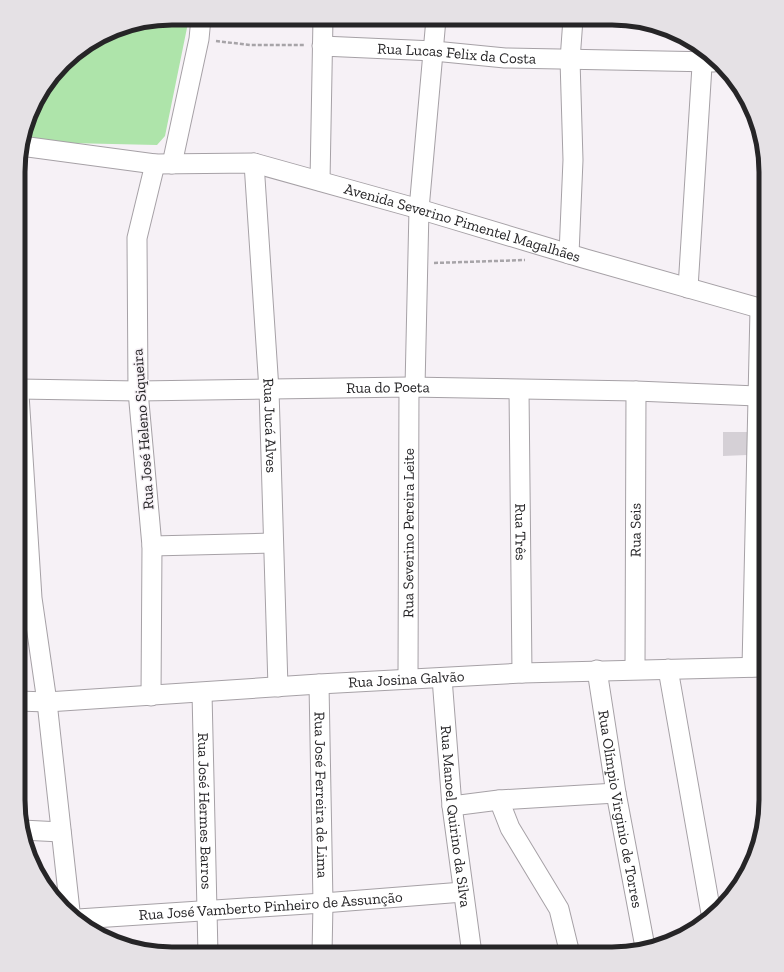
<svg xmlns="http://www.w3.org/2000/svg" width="784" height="972" font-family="'Zilla Slab',serif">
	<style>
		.green { fill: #aee4aa }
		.building { fill: #d5d0d6 }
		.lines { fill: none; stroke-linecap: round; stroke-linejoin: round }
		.minor-casing { stroke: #a6a1a6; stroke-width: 21 }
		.path { stroke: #a7a4a8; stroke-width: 2.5; stroke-dasharray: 4 2; stroke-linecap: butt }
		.minor { stroke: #fff; stroke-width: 19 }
		.labels { text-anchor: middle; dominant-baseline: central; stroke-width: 3; stroke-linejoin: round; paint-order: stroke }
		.street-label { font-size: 15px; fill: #262527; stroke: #f6f1f6 }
		.rim { fill: none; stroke: #262527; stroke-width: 5 }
	</style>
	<rect width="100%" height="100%" fill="#f6f1f6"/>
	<path class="green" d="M 172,18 L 189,18 L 165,136 L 157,145 L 23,142 L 38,95 L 71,56 L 122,26 Z
		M 766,365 L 766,663 L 757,657 Z"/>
	<path class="building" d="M 723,432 L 747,432 L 747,455 L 723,456 Z"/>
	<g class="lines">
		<defs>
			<g id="minor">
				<path id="s1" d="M 322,46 L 434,51 L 505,58 L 714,62"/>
				<path id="s2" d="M 21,146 L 155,164 L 254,163 L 419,209 L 586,259 L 766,310"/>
				<path id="s3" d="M 254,163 L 269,390 L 278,687"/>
				<path d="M 172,164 L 199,39 L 201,18"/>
				<path d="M 320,181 L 323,18"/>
				<path d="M 569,254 L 573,160 L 570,60 L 573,19"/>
				<path d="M 688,288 L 703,50"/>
				<path d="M 415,387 L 419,209 L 436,19"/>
				<path id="s4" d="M 19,389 L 138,391 L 409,387 L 636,391 L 757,396"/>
				<path id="s5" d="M 519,390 L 522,673"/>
				<path d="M 19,394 L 32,598 L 47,702 L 70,911"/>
				<path d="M 152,546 L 272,543"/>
				<path d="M 752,667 L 760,309"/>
				<path id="s6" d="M 635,669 L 636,391"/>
				<path d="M 668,669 L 711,913"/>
				<path id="s7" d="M 597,670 L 616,793 L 645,947"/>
				<path id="s8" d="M 442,678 L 452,806 L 472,954"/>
				<path id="s9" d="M 408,679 L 409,387"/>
				<path id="s10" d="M 319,684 L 323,903 L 322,954"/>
				<path id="s11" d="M 202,693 L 208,954"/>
				<path d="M 151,696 L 152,546 L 138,391 L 137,238 L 155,164"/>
				<path id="s12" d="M 18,701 L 47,702 L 319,684 L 522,673 L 766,667"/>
				<path d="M 499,800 L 510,828 L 559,909 L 570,954"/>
				<path d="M 452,806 L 499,800 L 616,793"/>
				<path d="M 22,830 L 61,832"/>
				<path id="s13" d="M 78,919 L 323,903 L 463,892"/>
			</g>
		</defs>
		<use href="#minor" class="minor-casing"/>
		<path class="path" d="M 216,41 L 250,45 L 304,45
			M 434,263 L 525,260"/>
		<use href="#minor" class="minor"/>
	</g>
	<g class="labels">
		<g class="street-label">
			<text stroke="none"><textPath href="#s1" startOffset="135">Rua Lucas Felix da Costa</textPath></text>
			<text stroke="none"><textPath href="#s2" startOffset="451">Avenida Severino Pimentel Magalhães</textPath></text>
			<text stroke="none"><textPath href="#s4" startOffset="369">Rua do Poeta</textPath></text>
			<text stroke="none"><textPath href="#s3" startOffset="263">Rua Jucá Alves</textPath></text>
			<text transform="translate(143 429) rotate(-94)">Rua José Heleno Siqueira</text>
			<text stroke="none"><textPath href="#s6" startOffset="139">Rua Seis</textPath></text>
			<text stroke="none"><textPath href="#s5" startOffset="142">Rua Três</textPath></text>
			<text stroke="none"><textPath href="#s9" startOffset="146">Rua Severino Pereira Leite</textPath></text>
			<text stroke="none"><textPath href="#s12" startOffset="389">Rua Josina Galvão</textPath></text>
			<text stroke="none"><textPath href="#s10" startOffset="111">Rua José Ferreira de Lima</textPath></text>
			<text stroke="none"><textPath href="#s7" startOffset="141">Rua Olímpio Virginio de Torres</textPath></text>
			<text stroke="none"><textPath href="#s11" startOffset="118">Rua José Hermes Barros</textPath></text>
			<text stroke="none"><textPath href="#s8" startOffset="139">Rua Manoel Quirino da Silva</textPath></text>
			<text stroke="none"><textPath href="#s13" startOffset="193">Rua José Vamberto Pinheiro de Assunção</textPath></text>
		</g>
	</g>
	<path d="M0 0H784V972H0ZM172 25H612A147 147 0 0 1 759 172V800A147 147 0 0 1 612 947H172A147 147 0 0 1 25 800V172A147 147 0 0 1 172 25Z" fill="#e5e1e5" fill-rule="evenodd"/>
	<path class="rim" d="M172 25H612A147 147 0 0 1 759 172V800A147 147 0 0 1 612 947H172A147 147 0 0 1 25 800V172A147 147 0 0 1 172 25Z"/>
</svg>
